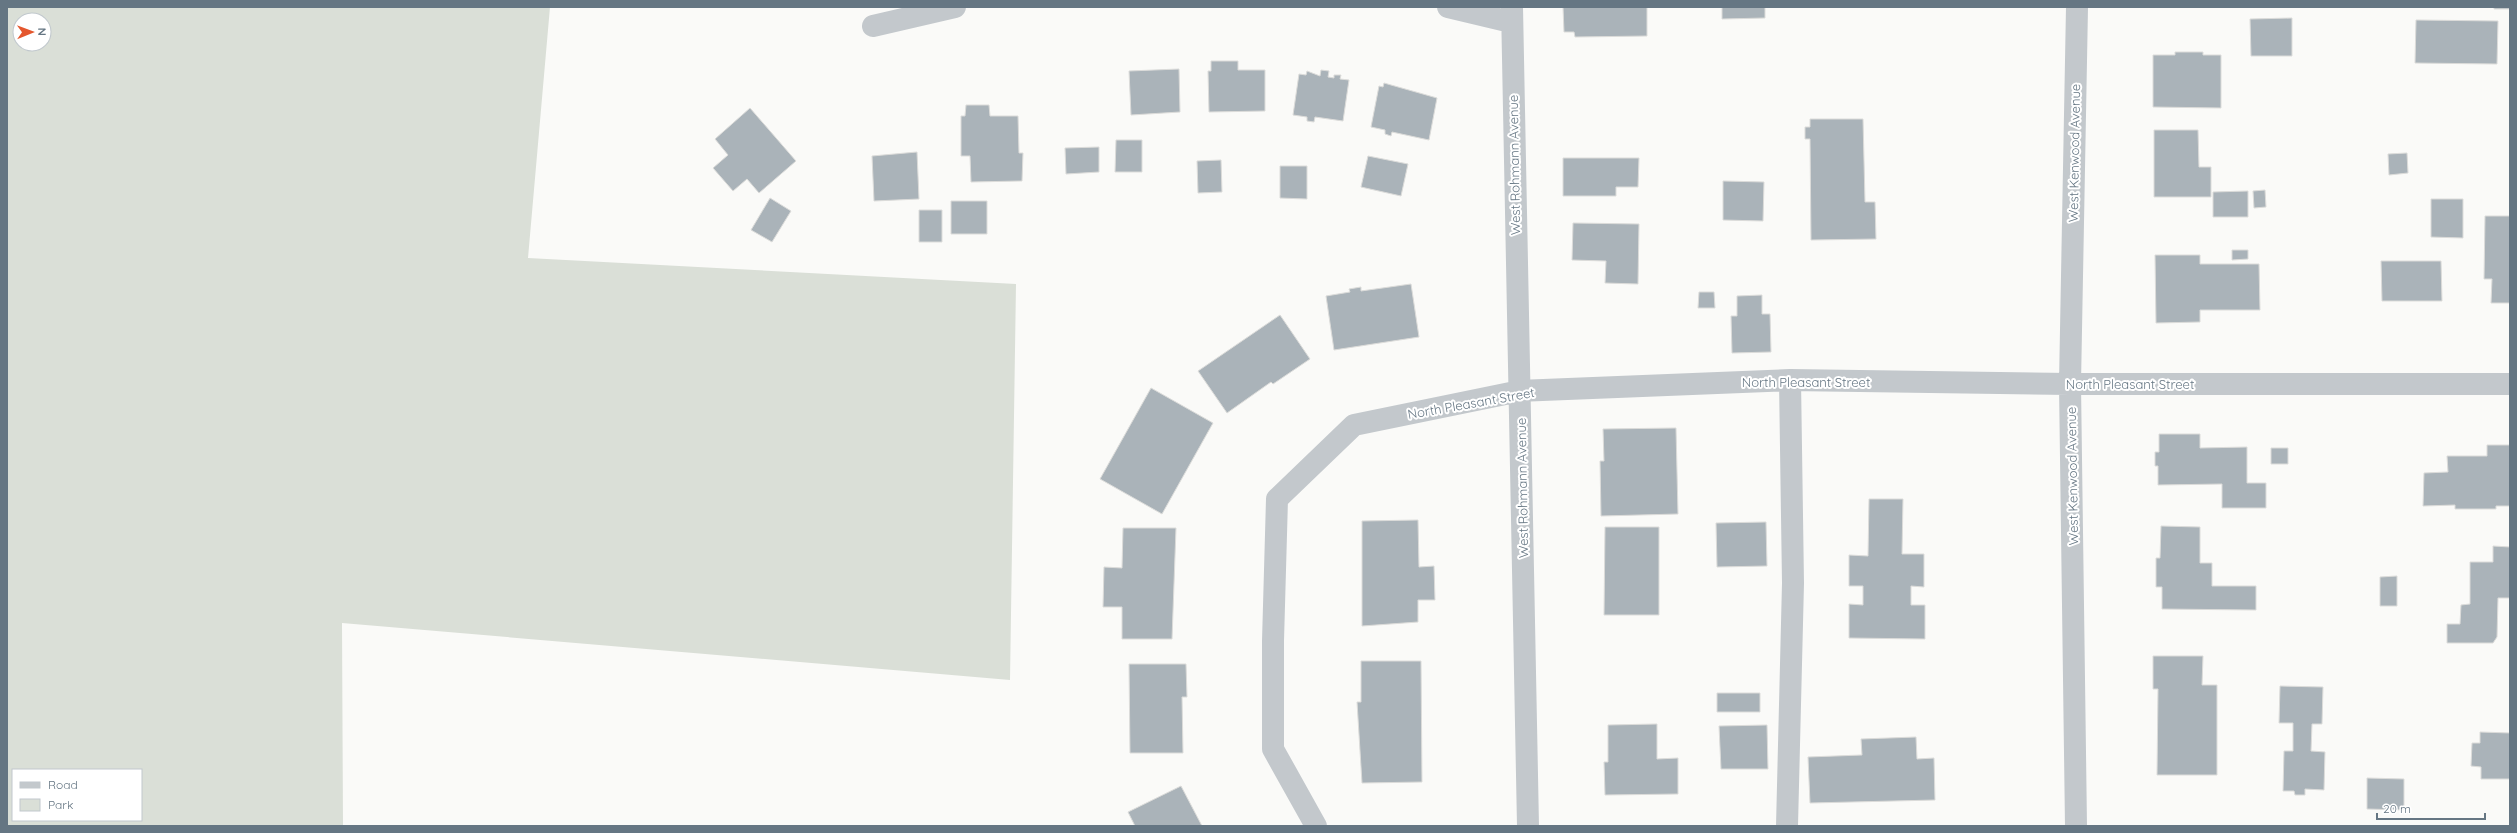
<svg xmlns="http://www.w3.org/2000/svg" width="2517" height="833" font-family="Quicksand,sans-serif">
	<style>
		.green { fill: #dadfd7; fill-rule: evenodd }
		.building { fill: #aab3b9; stroke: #dcdcda }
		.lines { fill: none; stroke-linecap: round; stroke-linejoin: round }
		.minor { stroke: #c3c8cc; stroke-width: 22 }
		.labels { text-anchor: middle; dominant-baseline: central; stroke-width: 4; stroke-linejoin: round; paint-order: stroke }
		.street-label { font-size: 13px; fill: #657683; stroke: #fff }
	</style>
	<rect width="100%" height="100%" fill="#fafaf8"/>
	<path class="green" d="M 7,7 L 550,7 L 528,258 L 1016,284 L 1010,680 L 342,623 L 343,826 L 7,826 ZM 20,20 L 44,20 L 44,44 L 20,44 ZM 13,770 L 141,770 L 141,820 L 13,820 Z"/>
	<path class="building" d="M 1563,7 L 1647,7 L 1647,36 L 1575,37 L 1574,32 L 1564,32 Z
		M 1722,7 L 1765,7 L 1765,18 L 1722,19 Z
		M 2494,7 L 2510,7 L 2510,9 L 2494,9 Z
		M 2292,18 L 2292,56 L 2251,56 L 2250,19 Z
		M 2416,20 L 2498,21 L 2497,64 L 2415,63 Z
		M 2175,52 L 2203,52 L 2203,55 L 2221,55 L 2221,108 L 2153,107 L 2153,55 L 2175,55 Z
		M 1211,61 L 1238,61 L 1238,70 L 1265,70 L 1265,111 L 1209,112 L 1208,71 L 1211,71 Z
		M 1179,69 L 1180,112 L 1131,115 L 1129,71 Z
		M 1321,70 L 1329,71 L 1328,77 L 1334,78 L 1334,75 L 1341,75 L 1340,79 L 1349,80 L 1343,121 L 1315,117 L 1314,122 L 1307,121 L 1307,117 L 1293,115 L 1299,74 L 1306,75 L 1307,71 L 1320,76 Z
		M 1384,83 L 1437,98 L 1429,140 L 1392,132 L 1391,136 L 1385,134 L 1385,130 L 1371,127 L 1379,86 L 1383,87 Z
		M 966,105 L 989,105 L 990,116 L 1018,116 L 1019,153 L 1023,153 L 1022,181 L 971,182 L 970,156 L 961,156 L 961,116 L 965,116 Z
		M 750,108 L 796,161 L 759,193 L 747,179 L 733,191 L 713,168 L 728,155 L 715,139 Z
		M 1810,119 L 1863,119 L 1865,202 L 1875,202 L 1876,239 L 1811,240 L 1810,139 L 1805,139 L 1805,127 L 1810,127 Z
		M 2154,130 L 2198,130 L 2199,167 L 2211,167 L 2211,197 L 2154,197 Z
		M 1116,140 L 1142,140 L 1142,172 L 1115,172 Z
		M 1099,147 L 1099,172 L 1066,174 L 1065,148 Z
		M 917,152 L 919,199 L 874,201 L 872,156 Z
		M 2407,153 L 2408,173 L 2389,175 L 2388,154 Z
		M 1368,156 L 1408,164 L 1401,196 L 1361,187 Z
		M 1563,158 L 1639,158 L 1638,187 L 1616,187 L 1616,196 L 1563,196 Z
		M 1221,160 L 1222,192 L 1198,193 L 1197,161 Z
		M 1280,166 L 1307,166 L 1307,199 L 1280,198 Z
		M 1723,181 L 1764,182 L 1763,221 L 1723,220 Z
		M 2265,190 L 2266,207 L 2254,208 L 2253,191 Z
		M 2248,191 L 2248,217 L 2213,217 L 2213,192 Z
		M 770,198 L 791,211 L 772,242 L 751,230 Z
		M 2431,199 L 2463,199 L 2463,238 L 2431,237 Z
		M 951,201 L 987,201 L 987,234 L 951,234 Z
		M 919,210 L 942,210 L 942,242 L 919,242 Z
		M 2485,216 L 2510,216 L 2510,303 L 2491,303 L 2492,279 L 2484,279 Z
		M 1573,223 L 1639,224 L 1638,284 L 1605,283 L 1606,261 L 1572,260 Z
		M 2232,250 L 2248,250 L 2248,259 L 2232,260 Z
		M 2155,255 L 2200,255 L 2200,264 L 2259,264 L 2260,310 L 2200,310 L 2200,322 L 2156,323 Z
		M 2381,261 L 2441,261 L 2442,301 L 2382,301 Z
		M 1411,284 L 1419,337 L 1334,350 L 1326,296 L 1350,292 L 1349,289 L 1361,287 L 1361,291 Z
		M 1699,292 L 1714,292 L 1715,308 L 1698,308 Z
		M 1762,295 L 1762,314 L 1770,314 L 1771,352 L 1732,353 L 1731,316 L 1737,316 L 1737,296 Z
		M 1280,315 L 1310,359 L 1273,384 L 1271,382 L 1227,413 L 1198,371 Z
		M 1151,388 L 1213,423 L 1162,514 L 1100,479 Z
		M 1676,428 L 1678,514 L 1601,516 L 1600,461 L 1604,461 L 1603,429 Z
		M 2159,434 L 2200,434 L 2200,448 L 2247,447 L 2247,483 L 2266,483 L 2266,508 L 2222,508 L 2222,484 L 2158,485 L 2158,466 L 2155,466 L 2155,452 L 2159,452 Z
		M 2487,445 L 2510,445 L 2510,506 L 2496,506 L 2496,509 L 2455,509 L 2455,505 L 2423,506 L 2424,473 L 2448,472 L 2447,456 L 2487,456 Z
		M 2271,448 L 2288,448 L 2288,464 L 2271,464 Z
		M 1869,499 L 1903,499 L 1902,554 L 1924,554 L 1924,587 L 1911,586 L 1911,605 L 1925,605 L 1925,639 L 1849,638 L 1849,604 L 1863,605 L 1863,586 L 1849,586 L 1849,555 L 1868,556 Z
		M 1418,520 L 1419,567 L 1434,566 L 1435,600 L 1418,600 L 1418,622 L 1362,626 L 1362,521 Z
		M 1766,522 L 1767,566 L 1717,567 L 1716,523 Z
		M 2161,526 L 2200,527 L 2200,563 L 2212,563 L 2212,586 L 2256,586 L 2256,610 L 2162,609 L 2162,587 L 2156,587 L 2156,558 L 2160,558 Z
		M 1605,527 L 1659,527 L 1659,615 L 1604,615 Z
		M 1123,528 L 1176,528 L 1172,639 L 1122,639 L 1122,607 L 1103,607 L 1104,567 L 1122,568 Z
		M 2493,546 L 2510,547 L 2510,598 L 2498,598 L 2497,637 L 2493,643 L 2447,643 L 2447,624 L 2460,624 L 2461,605 L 2470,604 L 2470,562 L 2493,562 Z
		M 2397,576 L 2397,606 L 2380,606 L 2380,577 Z
		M 2153,656 L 2203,656 L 2202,685 L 2217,685 L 2217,775 L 2157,775 L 2158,689 L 2153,689 Z
		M 1361,661 L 1421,661 L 1422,782 L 1362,783 L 1357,702 L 1361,702 Z
		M 1129,664 L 1186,664 L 1187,697 L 1182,697 L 1183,753 L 1130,753 Z
		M 2280,686 L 2323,687 L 2322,724 L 2312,724 L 2311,751 L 2325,752 L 2324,790 L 2305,789 L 2305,795 L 2295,795 L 2294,791 L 2283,791 L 2284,751 L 2293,751 L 2293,723 L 2279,723 Z
		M 1717,693 L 1760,693 L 1760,712 L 1717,712 Z
		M 1657,724 L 1657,759 L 1678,758 L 1678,794 L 1605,795 L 1604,762 L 1608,762 L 1608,725 Z
		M 1767,725 L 1768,769 L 1721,769 L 1719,726 Z
		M 2480,732 L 2510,733 L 2510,779 L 2481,779 L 2481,767 L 2471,766 L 2472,743 L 2480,743 Z
		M 1916,737 L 1917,759 L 1934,758 L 1935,800 L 1810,803 L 1808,757 L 1862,755 L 1861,739 Z
		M 2367,778 L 2404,779 L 2404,810 L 2367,809 Z
		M 1181,786 L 1202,826 L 1135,826 L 1128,812 Z"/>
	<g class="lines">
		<path class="minor" d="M 1448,7 L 1511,22
			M 1512,7 L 1528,826
			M 873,26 L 955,7
			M 1316,826 L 1273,749 L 1273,641 L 1277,499 L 1354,425 L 1520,391 L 1790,380 L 2070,384 L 2510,384
			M 1787,826 L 1793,583 L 1790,380
			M 2076,826 L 2070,384 L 2077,7"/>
	</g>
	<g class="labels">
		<g class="street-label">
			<text transform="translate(2074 153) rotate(-89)">West Kenwood Avenue</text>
			<text transform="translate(1514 165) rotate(-91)">West Rohmann Avenue</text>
			<text x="1806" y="382">North Pleasant Street</text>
			<text x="2130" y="384">North Pleasant Street</text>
			<text transform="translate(1471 403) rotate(-10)">North Pleasant Street</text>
			<text transform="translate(2072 476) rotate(-91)">West Kenwood Avenue</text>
			<text transform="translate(1522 488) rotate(-91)">West Rohmann Avenue</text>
		</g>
	</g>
	<rect width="2517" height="833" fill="none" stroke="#657683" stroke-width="16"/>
	<rect x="12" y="769" width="130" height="52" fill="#ffffff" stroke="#c1c8cd"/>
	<rect x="20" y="782" width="20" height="6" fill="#c3c8cc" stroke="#c1c8cd"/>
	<text x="48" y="789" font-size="12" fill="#657683">Road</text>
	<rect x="20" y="799" width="20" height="12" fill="#dadfd7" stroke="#c1c8cd"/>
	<text x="48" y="809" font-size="12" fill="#657683">Park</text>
	<g transform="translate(32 32) rotate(89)"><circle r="19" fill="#ffffff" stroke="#c1c8cd"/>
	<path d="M0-3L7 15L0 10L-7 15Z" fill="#e4572e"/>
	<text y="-6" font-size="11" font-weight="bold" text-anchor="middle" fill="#657683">N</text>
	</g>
	<path d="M2377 813v6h108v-6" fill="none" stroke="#657683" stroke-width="2"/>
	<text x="2383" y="813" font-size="12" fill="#657683" stroke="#ffffff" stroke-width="3" paint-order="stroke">20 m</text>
</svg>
